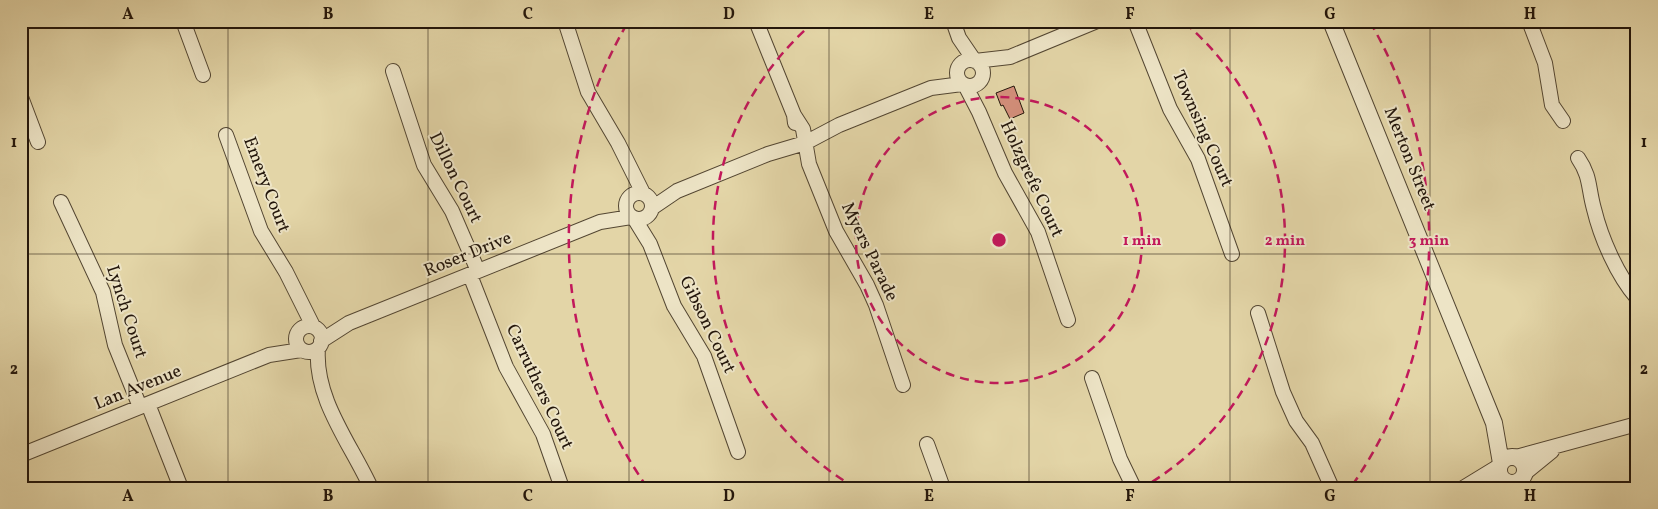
<svg xmlns="http://www.w3.org/2000/svg" width="1658" height="509" font-family="Vollkorn,serif">
	<style>
		.building { fill: #d48f7b; stroke: #23160b }
		.lines { fill: none; stroke-linecap: round; stroke-linejoin: round }
		.minor-casing { stroke: #534632; stroke-width: 16 }
		.tertiary-casing { stroke: #534632; stroke-width: 18 }
		.minor { stroke: #ede4c6; stroke-width: 14 }
		.tertiary { stroke: #ede4c6; stroke-width: 16 }
		.grid { fill: none; stroke: #23160b; stroke-width: 1; stroke-opacity: 0.55 }
		.ring { fill: none; stroke: #c2185b; stroke-width: 2.5; stroke-dasharray: 9 6 }
		.labels { text-anchor: middle; dominant-baseline: central; stroke-width: 4; stroke-linejoin: round; paint-order: stroke }
		.street-label { font-size: 18px; fill: #23160b; stroke: #ede4c6 }
		.centre { fill: #c2185b; stroke: #ede4c6; stroke-width: 2.5 }
		.ring-label { font-size: 15px; text-anchor: middle; font-weight: bold; fill: #c2185b; stroke: #ede4c6; stroke-width: 4; stroke-linejoin: round; paint-order: stroke }
		.neatline { fill: none; stroke: #23160b; stroke-width: 2 }
		.grid-label { font-size: 16px; text-anchor: middle; font-weight: bold; fill: #23160b }
	</style>
	<rect width="100%" height="100%" fill="#e3d5a7"/>
	<filter id="stains"><feTurbulence type="fractalNoise" baseFrequency=".004" numOctaves="4"/><feColorMatrix values="0 0 0 0 .2 0 0 0 0 .09 0 0 0 0 .02 0 0 0 .5 -.17"/></filter>
	<radialGradient id="worn" r=".72"><stop offset=".6" stop-color="#630" stop-opacity="0"/><stop offset="1" stop-color="#630" stop-opacity=".3"/></radialGradient>
	<path class="building" d="M 1014,86 L 1024,113 L 1010,119 L 1003,105 L 1001,106 L 996,93 Z"/>
	<g class="lines">
		<defs>
			<path id="minor" d="M 183,21 L 203,75
				M 565,21 L 588,92 L 618,143 L 643,193
				M 756,21 L 794,115 L 795,123
				M 953,21 L 959,38 L 974,60
				M 1135,21 L 1170,109 L 1198,159 L 1232,254
				M 1529,21 L 1545,63 L 1552,105 L 1563,121
				M957 73a13 13 0 1 1 26 0a13 13 0 1 1-26 0Z
				M 975,61 L 1010,57 L 1097,21
				M 393,71 L 424,165 L 452,211 L 478,271
				M 965,85 L 979,112 L 1005,173 L 1038,232 L 1068,320
				M 21,97 L 38,142
				M 794,115 L 803,129 L 809,164 L 836,231 L 867,285 L 876,305 L 903,385
				M 226,135 L 261,231 L 286,272 L 313,326
				M 1578,158 C 1591,177 1588,188 1594,209 C 1601,238 1617,275 1637,298
				M626 206a13 13 0 1 1 26 0a13 13 0 1 1-26 0Z
				M 61,202 L 103,292 L 115,345 L 140,407
				M 652,208 L 677,191 L 768,154 L 805,143 L 839,125 L 931,88 L 962,84
				M 634,218 L 650,244 L 674,306 L 704,356 L 738,452
				M 470,275 L 506,367 L 543,434 L 562,488
				M 1258,313 L 1283,392 L 1296,421 L 1312,443 L 1332,488
				M296 339a13 13 0 1 1 26 0a13 13 0 1 1-26 0Z
				M 321,341 L 349,323 L 600,222 L 631,217
				M 318,348 C 314,399 351,444 371,488
				M 1092,378 L 1120,459 L 1134,488
				M 148,404 L 181,488
				M 927,444 L 943,488
				M 21,455 L 269,355 L 301,350
				M 1516,457 L 1637,424
				M 1525,473 L 1552,451
				M 1473,486 L 1504,481
				M 1463,488 L 1499,466"/>
			<path id="tertiary" d="M 1331,21 L 1494,423 L 1501,463
				M1499 470a13 13 0 1 1 26 0a13 13 0 1 1-26 0Z"/>
		</defs>
		<use href="#minor" class="minor-casing"/>
		<use href="#tertiary" class="tertiary-casing"/>
		<use href="#minor" class="minor"/>
		<use href="#tertiary" class="tertiary"/>
	</g>
	<path class="grid" d="M 228,21 L 228,488M 428,21 L 428,488M 629,21 L 629,488M 829,21 L 829,488M 1029,21 L 1029,488M 1230,21 L 1230,488M 1430,21 L 1430,488M 21,254 L 1637,254"/>
	<g class="ring">
		<circle cx="999" cy="240" r="143"/>
		<path d="M856 488A286 286 0 0 1 813 23M1185 23A286 286 0 0 1 1142 488"/>
		<path d="M647 487A430 430 0 0 1 628 22M1370 22A430 430 0 0 1 1351 487"/>
	</g>
	<g class="labels">
		<g class="street-label">
			<text transform="translate(1202 129) rotate(66)">Townsing Court</text>
			<text transform="translate(1409 159) rotate(68)">Merton Street</text>
			<text transform="translate(455 178) rotate(64)">Dillon Court</text>
			<text transform="translate(1031 179) rotate(65)">Holzgrefe Court</text>
			<text transform="translate(266 185) rotate(69)">Emery Court</text>
			<text transform="translate(869 252) rotate(64)">Myers Parade</text>
			<text transform="translate(468 255) rotate(-22)">Roser Drive</text>
			<text transform="translate(126 312) rotate(72)">Lynch Court</text>
			<text transform="translate(707 325) rotate(64)">Gibson Court</text>
			<text transform="translate(539 387) rotate(65)">Carruthers Court</text>
			<text transform="translate(138 388) rotate(-22)">Lan Avenue</text>
		</g>
	</g>
	<circle cx="999" cy="240" r="8" class="centre"/>
	<g class="ring-label">
		<text x="1142" y="245">1 min</text>
		<text x="1285" y="245">2 min</text>
		<text x="1429" y="245">3 min</text>
	</g>
	<rect width="1658" height="509" fill="none" stroke="#e3d5a7" stroke-width="55"/>
	<rect x="28" y="28" width="1602" height="454" class="neatline"/>
	<g class="grid-label">
		<text x="128" y="19">A</text>
		<text x="328" y="19">B</text>
		<text x="528" y="19">C</text>
		<text x="729" y="19">D</text>
		<text x="929" y="19">E</text>
		<text x="1130" y="19">F</text>
		<text x="1330" y="19">G</text>
		<text x="1530" y="19">H</text>
		<text x="14" y="147">1</text>
		<text x="1644" y="147">1</text>
		<text x="14" y="374">2</text>
		<text x="1644" y="374">2</text>
		<text x="128" y="501">A</text>
		<text x="328" y="501">B</text>
		<text x="528" y="501">C</text>
		<text x="729" y="501">D</text>
		<text x="929" y="501">E</text>
		<text x="1130" y="501">F</text>
		<text x="1330" y="501">G</text>
		<text x="1530" y="501">H</text>
	</g>
	<rect width="100%" height="100%" filter="url(#stains)"/>
	<rect width="100%" height="100%" fill="url(#worn)"/>
</svg>
